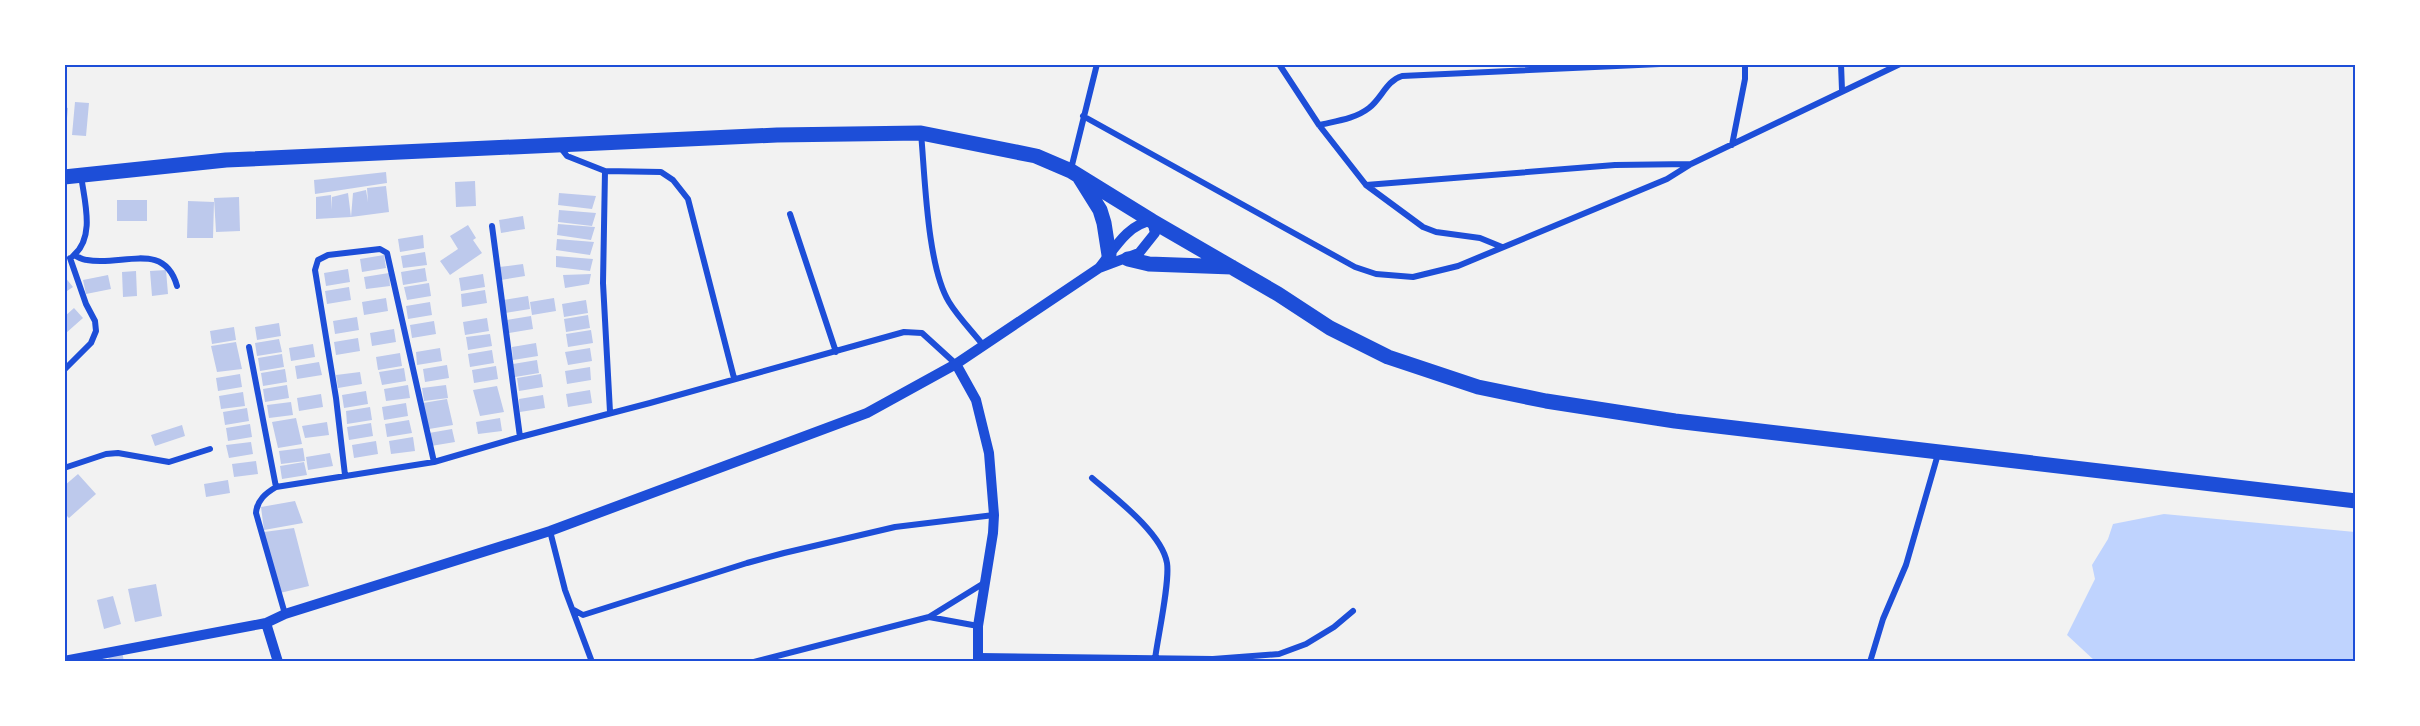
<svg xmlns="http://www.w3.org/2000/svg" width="2420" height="726" font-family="'Fira Sans Condensed',sans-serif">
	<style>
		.water { fill: #bfd3fe }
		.building { fill: #bdc9ec }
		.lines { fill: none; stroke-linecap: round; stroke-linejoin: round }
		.minor { stroke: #1d4ed8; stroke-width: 6 }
		.tertiary { stroke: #1d4ed8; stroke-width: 10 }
		.primary { stroke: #1d4ed8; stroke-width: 15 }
		.neatline { fill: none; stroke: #1d4ed8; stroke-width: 2 }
	</style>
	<rect width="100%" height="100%" fill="#f2f2f2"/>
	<path class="water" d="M 2164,514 L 2355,532 L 2355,661 L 2095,661 L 2067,635 L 2095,579 L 2092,565 L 2108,539 L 2113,524 Z"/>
	<path class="building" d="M 75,102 L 89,103 L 86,136 L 72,135 Z
		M 64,107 L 68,108 L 66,128 L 64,128 Z
		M 386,172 L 387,183 L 315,194 L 314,180 Z
		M 475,181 L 476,206 L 456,207 L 455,182 Z
		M 386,186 L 389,212 L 351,217 L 353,193 L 366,190 L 368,202 L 367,188 Z
		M 348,193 L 351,217 L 316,219 L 316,197 L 331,195 L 332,210 L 332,197 Z
		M 559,193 L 596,196 L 592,209 L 558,205 Z
		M 239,197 L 240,231 L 216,232 L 214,198 Z
		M 117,200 L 147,200 L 147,221 L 117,221 Z
		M 188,201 L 214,202 L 213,238 L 187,238 Z
		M 559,210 L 596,213 L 592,226 L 558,222 Z
		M 523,216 L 525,229 L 501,233 L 499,220 Z
		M 558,224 L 595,227 L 591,240 L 557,235 Z
		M 468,225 L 476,238 L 473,240 L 482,253 L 450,275 L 440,261 L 458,249 L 450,236 Z
		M 423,235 L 424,248 L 400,252 L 398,239 Z
		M 557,239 L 594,242 L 590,255 L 556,250 Z
		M 425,252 L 427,265 L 403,268 L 401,256 Z
		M 384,255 L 386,268 L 362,272 L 360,259 Z
		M 556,256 L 593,259 L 590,271 L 556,267 Z
		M 523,264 L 525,276 L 501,280 L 499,267 Z
		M 425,268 L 427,281 L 403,285 L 401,272 Z
		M 348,269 L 350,282 L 326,286 L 324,273 Z
		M 166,270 L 168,294 L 152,296 L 150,271 Z
		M 136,271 L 137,296 L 123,297 L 122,272 Z
		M 389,273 L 390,286 L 366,289 L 364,277 Z
		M 483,274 L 485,287 L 461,291 L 459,278 Z
		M 591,274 L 589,284 L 565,288 L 563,275 Z
		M 108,275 L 111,289 L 86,294 L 83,280 Z
		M 64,276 L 73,287 L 64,293 Z
		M 429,283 L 431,296 L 407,300 L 404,287 Z
		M 349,287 L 351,300 L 327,304 L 325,291 Z
		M 485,290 L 487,303 L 462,307 L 461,294 Z
		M 528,296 L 530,309 L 505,313 L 503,300 Z
		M 386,298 L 388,311 L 364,315 L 362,302 Z
		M 554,298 L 556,311 L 532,315 L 530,302 Z
		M 586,300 L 588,313 L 564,317 L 562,304 Z
		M 430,302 L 432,315 L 408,319 L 406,306 Z
		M 74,308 L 83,318 L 66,333 L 64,317 Z
		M 588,315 L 590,328 L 566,332 L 564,319 Z
		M 531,316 L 533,329 L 509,333 L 507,320 Z
		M 357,317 L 359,330 L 335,334 L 333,321 Z
		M 487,318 L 489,331 L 465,335 L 463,322 Z
		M 434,321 L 436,334 L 412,338 L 410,325 Z
		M 279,323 L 281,336 L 257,340 L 255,327 Z
		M 234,327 L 236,340 L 212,344 L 210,331 Z
		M 394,329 L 396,342 L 372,346 L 370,333 Z
		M 591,330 L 593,343 L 568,347 L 566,334 Z
		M 490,334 L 492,346 L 468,350 L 466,337 Z
		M 358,338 L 360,351 L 336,355 L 334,342 Z
		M 279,339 L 282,352 L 257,356 L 255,343 Z
		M 236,342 L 242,369 L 217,372 L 211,346 Z
		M 536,343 L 538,356 L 513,360 L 512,347 Z
		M 313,344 L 315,357 L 291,361 L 289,348 Z
		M 440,348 L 442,361 L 417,365 L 416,352 Z
		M 590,348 L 592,361 L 568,365 L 565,352 Z
		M 492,350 L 494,363 L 470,367 L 468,354 Z
		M 400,353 L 402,366 L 378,370 L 376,357 Z
		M 282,354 L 284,367 L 260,371 L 258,358 Z
		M 537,360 L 539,373 L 515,377 L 513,364 Z
		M 319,362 L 322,375 L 297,379 L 295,366 Z
		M 447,365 L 449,378 L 425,382 L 423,369 Z
		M 496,366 L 498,379 L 474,383 L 472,370 Z
		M 590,367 L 591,380 L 567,384 L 565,371 Z
		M 404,368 L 406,381 L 382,385 L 379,372 Z
		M 285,369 L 287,382 L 263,386 L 261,373 Z
		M 360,372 L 362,384 L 338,388 L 336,375 Z
		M 240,374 L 242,387 L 218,391 L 216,378 Z
		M 541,374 L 543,387 L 519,391 L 517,378 Z
		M 287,385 L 289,398 L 265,402 L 263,389 Z
		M 408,385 L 410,398 L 386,401 L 384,389 Z
		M 446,385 L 448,398 L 424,401 L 422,388 Z
		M 497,386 L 504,412 L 480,416 L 473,390 Z
		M 590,390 L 592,403 L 568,407 L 566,394 Z
		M 366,391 L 368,404 L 344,408 L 342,395 Z
		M 243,392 L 245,406 L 221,409 L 219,396 Z
		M 321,394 L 323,407 L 299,411 L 297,398 Z
		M 543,395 L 545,408 L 520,412 L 519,399 Z
		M 447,399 L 453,425 L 429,429 L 423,403 Z
		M 291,402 L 293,415 L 269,418 L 267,405 Z
		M 406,403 L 408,416 L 384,420 L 382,407 Z
		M 370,407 L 372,420 L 347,424 L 346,411 Z
		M 247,408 L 249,421 L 225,425 L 223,412 Z
		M 296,418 L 302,444 L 278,448 L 272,422 Z
		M 500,418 L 502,431 L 478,434 L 476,422 Z
		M 409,420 L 412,433 L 387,437 L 385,424 Z
		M 327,422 L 329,435 L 305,438 L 302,426 Z
		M 371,423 L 373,436 L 349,440 L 347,427 Z
		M 250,424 L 252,437 L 228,441 L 226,428 Z
		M 182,425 L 185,436 L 155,446 L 151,435 Z
		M 452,429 L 455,442 L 431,446 L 429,433 Z
		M 413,437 L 415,451 L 391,454 L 389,441 Z
		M 376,441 L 378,454 L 354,458 L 352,445 Z
		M 251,442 L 253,454 L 229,458 L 226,445 Z
		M 303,448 L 305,461 L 281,464 L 279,451 Z
		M 330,453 L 333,466 L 308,470 L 306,457 Z
		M 256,461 L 258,474 L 234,477 L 232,464 Z
		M 304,462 L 307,475 L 282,479 L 280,466 Z
		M 78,474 L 96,494 L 69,518 L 64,513 L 64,486 Z
		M 228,480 L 230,493 L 206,497 L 204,484 Z
		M 295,501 L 303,523 L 264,530 L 261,507 Z
		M 294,528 L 309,586 L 280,593 L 264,532 Z
		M 156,584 L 162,616 L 135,622 L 128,589 Z
		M 113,596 L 121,624 L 104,629 L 97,600 Z
		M 122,651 L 124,662 L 109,662 L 108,654 Z"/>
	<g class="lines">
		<path class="minor" d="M 1279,64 L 1319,125 L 1366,185 L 1423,227 L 1436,232 L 1480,238 L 1502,247
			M 1841,64 L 1842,90
			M 1083,116 L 1355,267 L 1376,274 L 1413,277 L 1458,266 L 1667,179 L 1691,164 L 1900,64
			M 1319,125 C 1336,121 1355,119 1369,108 C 1382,98 1386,81 1402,76 L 1660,64
			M 921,133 C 925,176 927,266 949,302 C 958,317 972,331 983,345
			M 1732,145 L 1745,79 L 1745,64
			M 560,147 L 567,156 L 605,171 L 661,172 L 673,180 L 688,199 L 734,378
			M 1071,169 L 1097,64
			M 605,171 L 603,283 L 610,412
			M 1366,185 L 1615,165 L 1691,164
			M 790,214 L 836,352
			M 492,226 L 520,437
			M 74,255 C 78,257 83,260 87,260 C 121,267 164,240 177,286
			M 73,256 C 96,237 84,200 81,175
			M 249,347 L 276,487
			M 64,370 L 91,343 L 96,331 L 95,321 L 86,304 L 70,258
			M 64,468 L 106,454 L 118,453 L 169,462 L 210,449
			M 345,475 L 336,398 L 315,270 L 318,260 L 328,255 L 380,249 L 387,253 L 434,462
			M 1092,478 C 1114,497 1162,533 1167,563 C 1170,582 1158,636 1155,659
			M 550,531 L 565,590 L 592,662
			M 574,610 L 583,615 L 747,563 L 784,553 L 895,527 L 994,515
			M 285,614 L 256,513 C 257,500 266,493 276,487 L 434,462 L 520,437 L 650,403 L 904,332 L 922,333 L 956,364
			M 929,617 L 978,626
			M 979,656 L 1213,659 L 1279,654 L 1306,644 L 1334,627 L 1353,611
			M 754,662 L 929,617 L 984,583
			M 1870,662 L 1883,619 L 1906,565 L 1938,454"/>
		<path class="tertiary" d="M 956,364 L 976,400 L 989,453 L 994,515 L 993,533 L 978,626 L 978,662
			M 266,623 L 278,662
			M 64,661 L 266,623 L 285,614 L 550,531 L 867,413 L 956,364 L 1099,268 L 1139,253 L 1155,233 L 1152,221 C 1128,223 1113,251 1099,268"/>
		<path class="primary" d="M 64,177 L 226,160 L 777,135 L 921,133 L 1036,156 L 1071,171 L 1152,221 L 1278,294 L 1330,328 L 1388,357 L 1478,387 L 1546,401 L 1675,421 L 2356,501
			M 1080,178 L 1100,210 L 1104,223 L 1109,255
			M 1128,259 L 1149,264 L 1232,267"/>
	</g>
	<rect width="2420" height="726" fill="none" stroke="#ffffff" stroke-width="132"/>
	<rect x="66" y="66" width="2288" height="594" class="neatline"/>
</svg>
